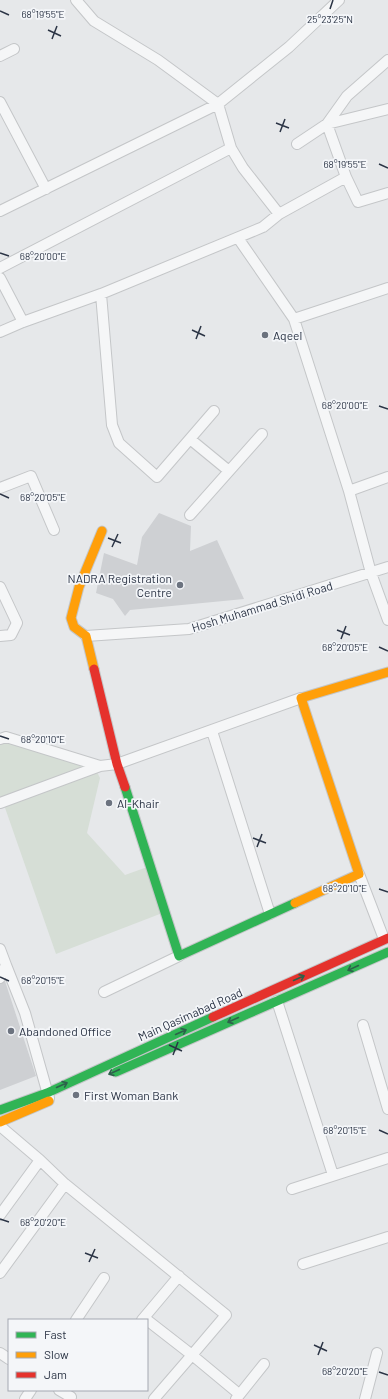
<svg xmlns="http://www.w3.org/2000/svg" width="388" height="1399" font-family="Barlow,sans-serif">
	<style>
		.green { fill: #d6ded6 }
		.building { fill: #ced0d3 }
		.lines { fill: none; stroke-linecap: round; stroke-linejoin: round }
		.street-casing { stroke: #c4c6c8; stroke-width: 12 }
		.fast-casing { stroke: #c4c6c8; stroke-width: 11 }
		.slow-casing { stroke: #c4c6c8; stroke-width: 11 }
		.jam-casing { stroke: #c4c6c8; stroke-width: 11 }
		.street { stroke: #f5f6f7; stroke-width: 10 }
		.fast { stroke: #30b455; stroke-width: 9 }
		.slow { stroke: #ff9f0a; stroke-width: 9 }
		.jam { stroke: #e5322d; stroke-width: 9 }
		.oneway { stroke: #2d614b }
		.ticks { fill: none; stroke: #2b3445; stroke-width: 1.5 }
		.poi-dot { fill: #6c737f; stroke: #f4f6f9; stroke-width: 1.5 }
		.labels { text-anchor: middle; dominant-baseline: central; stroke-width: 3.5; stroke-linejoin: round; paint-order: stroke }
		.poi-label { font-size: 12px; fill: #2b3445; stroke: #f4f6f9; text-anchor: start }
		.street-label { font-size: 12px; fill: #2b3445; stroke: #f4f6f9 }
		.ticks-label { font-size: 10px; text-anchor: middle; fill: #2b3445; stroke: #f4f6f9; stroke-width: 3.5; stroke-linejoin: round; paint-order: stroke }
	</style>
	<rect width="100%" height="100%" fill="#e6e8ea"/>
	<path class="green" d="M 0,739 L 95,768 L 100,778 L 87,833 L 125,875 L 150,866 L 165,912 L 56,954 L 3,802 L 0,803 Z"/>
	<path class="building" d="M 159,513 L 191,526 L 190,551 L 217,540 L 244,599 L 130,610 L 125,616 L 113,599 L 96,593 L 104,553 L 137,565 L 142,537 Z
		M 5,981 L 36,1076 L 0,1090 L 0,984 Z"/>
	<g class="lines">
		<defs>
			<path id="street" d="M 76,0 L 94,21 L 158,60 L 218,104 L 231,148
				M 0,56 L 14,49
				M 0,102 L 46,189
				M 297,144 L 327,124 L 388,109
				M 346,177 L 327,124 L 347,96 L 388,60
				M 0,211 L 218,104 L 289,47 L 339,0
				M 238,238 L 294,319 L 388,288
				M 0,268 L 231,148 L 243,168 L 279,214
				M 0,278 L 23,322
				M 101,294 L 112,425 L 119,443 L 157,477 L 214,411
				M 294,319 L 349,491
				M 0,332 L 23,322 L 101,294 L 263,227 L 279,214 L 346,177 L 358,202 L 388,193
				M 190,439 L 229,471
				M 388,477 L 349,491 L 371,573 L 388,620
				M 0,488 L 31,476 L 54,530
				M 190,515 L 262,434
				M 0,587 L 17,623 L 11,635 L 0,636
				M 86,636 L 189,629 L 388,567
				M 212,731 L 270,914
				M 0,739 L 6,737 L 100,766
				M 0,803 L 100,766 L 117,764 L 301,698
				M 359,874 L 384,939
				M 0,949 L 6,965 L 0,978
				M 6,965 L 25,1013 L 49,1098
				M 104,992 L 179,956
				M 277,1001 L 333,1175
				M 363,1025 L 388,1109
				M 0,1126 L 40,1160 L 0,1215
				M 40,1160 L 65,1184 L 226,1315 L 192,1355 L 147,1320
				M 292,1189 L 388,1158
				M 303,1264 L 388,1237
				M 0,1273 L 65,1184
				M 76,1320 L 104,1278
				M 142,1320 L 179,1276
				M 0,1353 L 9,1359
				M 59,1390 L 71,1397
				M 25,1399 L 31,1390
				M 154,1399 L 192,1355 L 239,1394
				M 236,1399 L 264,1364
				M 365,1399 L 377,1353"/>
			<path id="fast" d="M 125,787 L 179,956 L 295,903
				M 116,1072 L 388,952
				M 0,1110 L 47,1093 L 213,1017"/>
			<path id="slow" d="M 94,669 L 86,636 L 74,627 L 71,618 L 79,587 L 102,531
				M 295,903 L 359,874 L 301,698 L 388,672
				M 0,1122 L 49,1101"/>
			<path id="jam" d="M 94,669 L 117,764 L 125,787
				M 213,1017 L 388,938"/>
		</defs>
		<use href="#street" class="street-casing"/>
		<use href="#fast" class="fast-casing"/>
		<use href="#slow" class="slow-casing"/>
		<use href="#jam" class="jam-casing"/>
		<use href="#street" class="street"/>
		<use href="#fast" class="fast"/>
		<use href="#slow" class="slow"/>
		<use href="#jam" class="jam"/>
	</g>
	<defs><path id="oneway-shaft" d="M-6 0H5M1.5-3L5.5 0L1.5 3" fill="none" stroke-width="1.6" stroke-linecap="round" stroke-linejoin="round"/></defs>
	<g class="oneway">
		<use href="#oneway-shaft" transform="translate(353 968) rotate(155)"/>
		<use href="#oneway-shaft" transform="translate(299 978) rotate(-24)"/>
		<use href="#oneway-shaft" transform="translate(233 1020) rotate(156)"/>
		<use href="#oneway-shaft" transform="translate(181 1032) rotate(-24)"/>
		<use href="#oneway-shaft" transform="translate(114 1072) rotate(156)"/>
		<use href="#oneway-shaft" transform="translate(62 1085) rotate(-24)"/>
	</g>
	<path class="ticks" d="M 330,9 L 333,0M 0,11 L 9,15M 48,30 L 61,36M 52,39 L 57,26M 276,123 L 289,128M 280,132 L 285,119M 379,164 L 388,168M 0,253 L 9,256M 192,330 L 205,336M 196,339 L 201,326M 379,406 L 388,409M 0,494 L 9,498M 108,538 L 121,543M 112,547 L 118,534M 337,630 L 350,635M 341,639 L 346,626M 379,647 L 388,651M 0,736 L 9,739M 253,838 L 266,843M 257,847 L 262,834M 379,889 L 388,892M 0,977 L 9,981M 169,1045 L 182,1051M 173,1055 L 178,1042M 379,1130 L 388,1134M 0,1219 L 9,1222M 85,1253 L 98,1258M 89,1262 L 95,1249M 314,1345 L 327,1351M 318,1355 L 323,1342M 379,1372 L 388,1375"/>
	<g class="poi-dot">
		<circle cx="265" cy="335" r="4"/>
		<circle cx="180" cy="585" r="4"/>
		<circle cx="109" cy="803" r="4"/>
		<circle cx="11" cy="1031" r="4"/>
		<circle cx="76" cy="1095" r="4"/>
	</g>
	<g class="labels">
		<g class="poi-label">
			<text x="273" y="335">Aqeel</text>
			<text x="172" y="578" text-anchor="end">NADRA Registration<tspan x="172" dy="14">Centre</tspan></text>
			<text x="117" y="803">Al-Khair</text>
			<text x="19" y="1031">Abandoned Office</text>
			<text x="84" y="1095">First Woman Bank</text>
		</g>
		<g class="street-label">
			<text transform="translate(262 606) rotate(-17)">Hosh Muhammad Shidi Road</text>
			<text transform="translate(190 1014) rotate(-24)">Main Qasimabad Road</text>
		</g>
	</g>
	<g class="ticks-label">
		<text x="43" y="18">68°19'55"E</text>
		<text x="330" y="23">25°23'25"N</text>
		<text x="345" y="168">68°19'55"E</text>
		<text x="43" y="260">68°20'00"E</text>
		<text x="345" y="409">68°20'00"E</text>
		<text x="43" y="501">68°20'05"E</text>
		<text x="345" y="651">68°20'05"E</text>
		<text x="43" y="743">68°20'10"E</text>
		<text x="345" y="892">68°20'10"E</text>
		<text x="43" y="984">68°20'15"E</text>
		<text x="345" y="1134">68°20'15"E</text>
		<text x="43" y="1226">68°20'20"E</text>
		<text x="345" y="1375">68°20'20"E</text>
	</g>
	<rect x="8" y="1319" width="140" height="72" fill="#f4f6f9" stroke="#a4a8b1"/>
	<rect x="16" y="1332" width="20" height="6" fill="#30b455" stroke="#a4a8b1"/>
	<text x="44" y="1339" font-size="12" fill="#2b3445">Fast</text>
	<rect x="16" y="1352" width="20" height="6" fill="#ff9f0a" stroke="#a4a8b1"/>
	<text x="44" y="1359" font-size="12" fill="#2b3445">Slow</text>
	<rect x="16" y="1372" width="20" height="6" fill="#e5322d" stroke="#a4a8b1"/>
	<text x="44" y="1379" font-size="12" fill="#2b3445">Jam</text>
</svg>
